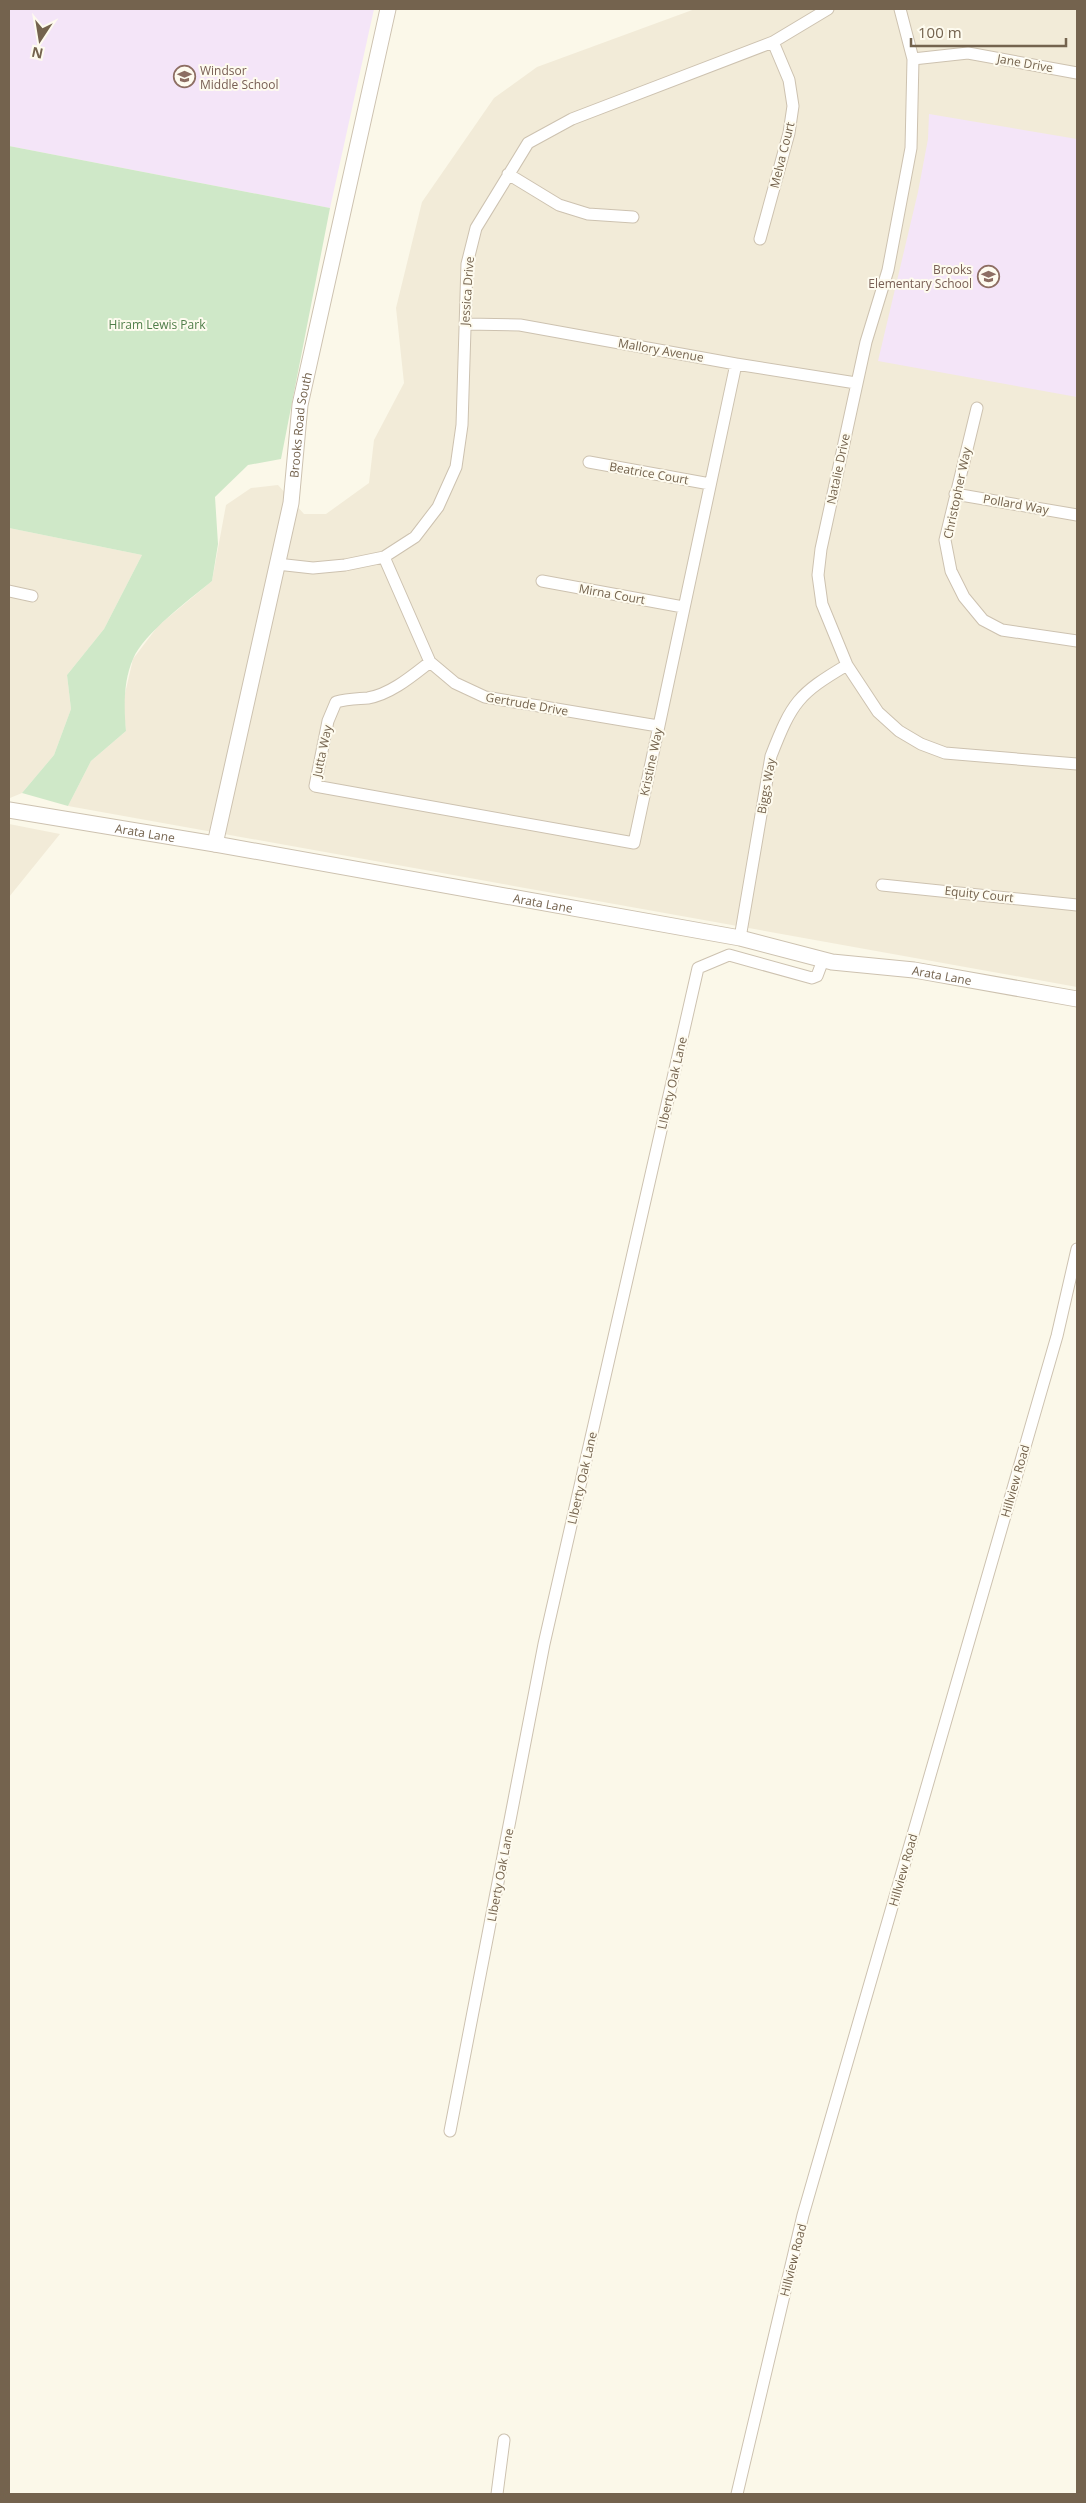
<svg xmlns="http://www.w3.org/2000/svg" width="1086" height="2503" font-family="'Open Sans',sans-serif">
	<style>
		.residential { fill: #f2ebd8 }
		.education { fill: #f4e5f8 }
		.green { fill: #cfe8c8 }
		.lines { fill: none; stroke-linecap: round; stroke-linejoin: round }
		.minor-casing { stroke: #cdc2b0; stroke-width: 13 }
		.tertiary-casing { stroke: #cdc2b0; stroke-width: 17 }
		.minor { stroke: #fff; stroke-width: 11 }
		.tertiary { stroke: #fff; stroke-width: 15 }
		.labels { text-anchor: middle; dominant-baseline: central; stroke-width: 4; stroke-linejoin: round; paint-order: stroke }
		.street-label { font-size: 12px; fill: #74634e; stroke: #fefbef }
		.education-label { font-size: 12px; fill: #785e54; stroke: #fefbef; text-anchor: start }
		.park-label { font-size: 12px; fill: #507e4a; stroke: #fefbef }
	</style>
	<rect width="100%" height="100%" fill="#fbf8e9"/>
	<path class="residential" d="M 695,9 L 1077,9 L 1077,987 L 68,806 L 91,761 L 126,731 L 123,702 L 133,659 L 158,626 L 212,581 L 226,505 L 251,488 L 278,485 L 304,514 L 326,514 L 369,483 L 374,440 L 404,383 L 396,308 L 422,202 L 494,98 L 537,67 Z
		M 9,528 L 142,555 L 104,629 L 67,675 L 71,709 L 54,755 L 22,793 L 10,798 Z
		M 9,824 L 60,834 L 9,897 Z"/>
	<path class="education" d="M 9,9 L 374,9 L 330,208 L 9,146 Z
		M 929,114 L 1077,139 L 1077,397 L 878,361 L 918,192 L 928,139 Z"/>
	<path class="green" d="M 9,146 L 330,208 L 281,459 L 248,465 L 215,497 L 218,544 L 212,581 C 189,600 144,633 133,659 C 123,682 124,708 126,731 L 91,761 L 68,806 L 22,793 L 54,755 L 71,709 L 67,675 L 104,629 L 142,555 L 9,528 Z"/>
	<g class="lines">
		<defs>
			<path id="minor" d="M 900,9 L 913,59 L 911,148 L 888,270 L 866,342 L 821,549 L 818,575 L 822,604 L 847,665 L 878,712 L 899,731 L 921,744 L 945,753 L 1077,764
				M 913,59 L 968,53 L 1077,73
				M 508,174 L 559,205 L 588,214 L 633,217
				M 760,239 L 789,133 L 793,106 L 789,80 L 773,42
				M 465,324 L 520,325 L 736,364 L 856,383
				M 977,408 L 945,540 L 951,571 L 964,597 L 983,620 L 1002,630 L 1077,641
				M 589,462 L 710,484
				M 955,494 L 1077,515
				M 384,557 L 430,662 L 455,683 L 485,697 L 658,726
				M 277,564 L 313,568 L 345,565 L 384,557 L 415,537 L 438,507 L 456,467 L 462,425 L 467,264 L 476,228 L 528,143 L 572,119 L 773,42 L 828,9
				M 542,581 L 683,607
				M 9,591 L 32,596
				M 430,662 C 412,676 391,694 368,698 C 357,699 347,699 336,702 L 328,721 L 315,786 L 634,843 L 736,364
				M 882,885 L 1077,905
				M 740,938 L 771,756 C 792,702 798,694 847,665
				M 450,2131 L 544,1644 L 698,968 L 729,955 L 812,978 L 817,976 L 823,960
				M 497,2494 L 504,2440
				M 737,2494 L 803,2215 L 1057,1336 L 1077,1249"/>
			<g id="tertiary">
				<path id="s1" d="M 9,810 L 215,844 L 740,938 L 832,962 L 914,970 L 1077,999"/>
				<path id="s2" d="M 215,844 L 291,503 L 300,405 L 388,9"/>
			</g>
		</defs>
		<use href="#minor" class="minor-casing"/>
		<use href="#tertiary" class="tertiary-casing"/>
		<use href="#minor" class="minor"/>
		<use href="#tertiary" class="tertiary"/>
	</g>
	<defs>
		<symbol id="school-ring" viewBox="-11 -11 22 22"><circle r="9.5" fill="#fefbef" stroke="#8d6e63" stroke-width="1.5"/><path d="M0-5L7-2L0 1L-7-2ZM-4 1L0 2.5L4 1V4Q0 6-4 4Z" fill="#8d6e63"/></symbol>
	</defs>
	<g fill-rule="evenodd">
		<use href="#school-ring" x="172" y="64" width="25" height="25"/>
		<use href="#school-ring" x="976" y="264" width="25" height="25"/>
	</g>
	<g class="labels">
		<g class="street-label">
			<text transform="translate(1025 63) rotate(10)">Jane Drive</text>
			<text transform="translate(782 155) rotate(-76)">Melva Court</text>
			<text transform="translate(467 291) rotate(-86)">Jessica Drive</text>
			<text transform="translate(661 350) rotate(10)">Mallory Avenue</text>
			<text stroke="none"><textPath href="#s2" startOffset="428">Brooks Road South</textPath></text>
			<text transform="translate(838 469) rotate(-78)">Natalie Drive</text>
			<text transform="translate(649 473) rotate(10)">Beatrice Court</text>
			<text transform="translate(957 493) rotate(-78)">Christopher Way</text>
			<text transform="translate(1016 504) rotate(10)">Pollard Way</text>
			<text transform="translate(612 594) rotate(10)">Mirna Court</text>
			<text transform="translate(527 704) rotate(10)">Gertrude Drive</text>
			<text transform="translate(322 751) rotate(-78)">Jutta Way</text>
			<text transform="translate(651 762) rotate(-78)">Kristine Way</text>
			<text transform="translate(766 786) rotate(-80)">Biggs Way</text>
			<text stroke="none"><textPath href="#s1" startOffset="138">Arata Lane</textPath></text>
			<text transform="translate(979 894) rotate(6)">Equity Court</text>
			<text stroke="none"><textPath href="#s1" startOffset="542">Arata Lane</textPath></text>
			<text stroke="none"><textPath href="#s1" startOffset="948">Arata Lane</textPath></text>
			<text transform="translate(672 1083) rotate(-77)">LIberty Oak Lane</text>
			<text transform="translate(582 1478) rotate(-77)">LIberty Oak Lane</text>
			<text transform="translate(1015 1481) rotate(-74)">Hillview Road</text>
			<text transform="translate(903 1870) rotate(-74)">Hillview Road</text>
			<text transform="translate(500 1875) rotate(-79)">LIberty Oak Lane</text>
			<text transform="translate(793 2260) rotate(-76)">Hillview Road</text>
		</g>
		<g class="education-label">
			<text x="200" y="70">Windsor<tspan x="200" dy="14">Middle School</tspan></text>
			<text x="972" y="269" text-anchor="end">Brooks<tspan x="972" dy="14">Elementary School</tspan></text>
		</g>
		<g class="park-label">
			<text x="157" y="324">Hiram Lewis Park</text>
		</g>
	</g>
	<rect width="1086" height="2503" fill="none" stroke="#74634e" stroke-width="20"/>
	<g transform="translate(40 40) rotate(192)" stroke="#fefbef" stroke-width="4" paint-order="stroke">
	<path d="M0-4L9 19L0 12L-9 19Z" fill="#74634e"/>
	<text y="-8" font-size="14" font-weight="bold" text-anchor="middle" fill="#74634e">N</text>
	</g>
	<path d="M911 38v8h155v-8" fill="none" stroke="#74634e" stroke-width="2.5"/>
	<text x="918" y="38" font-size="15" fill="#74634e" stroke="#fefbef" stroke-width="4" paint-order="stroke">100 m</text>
</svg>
